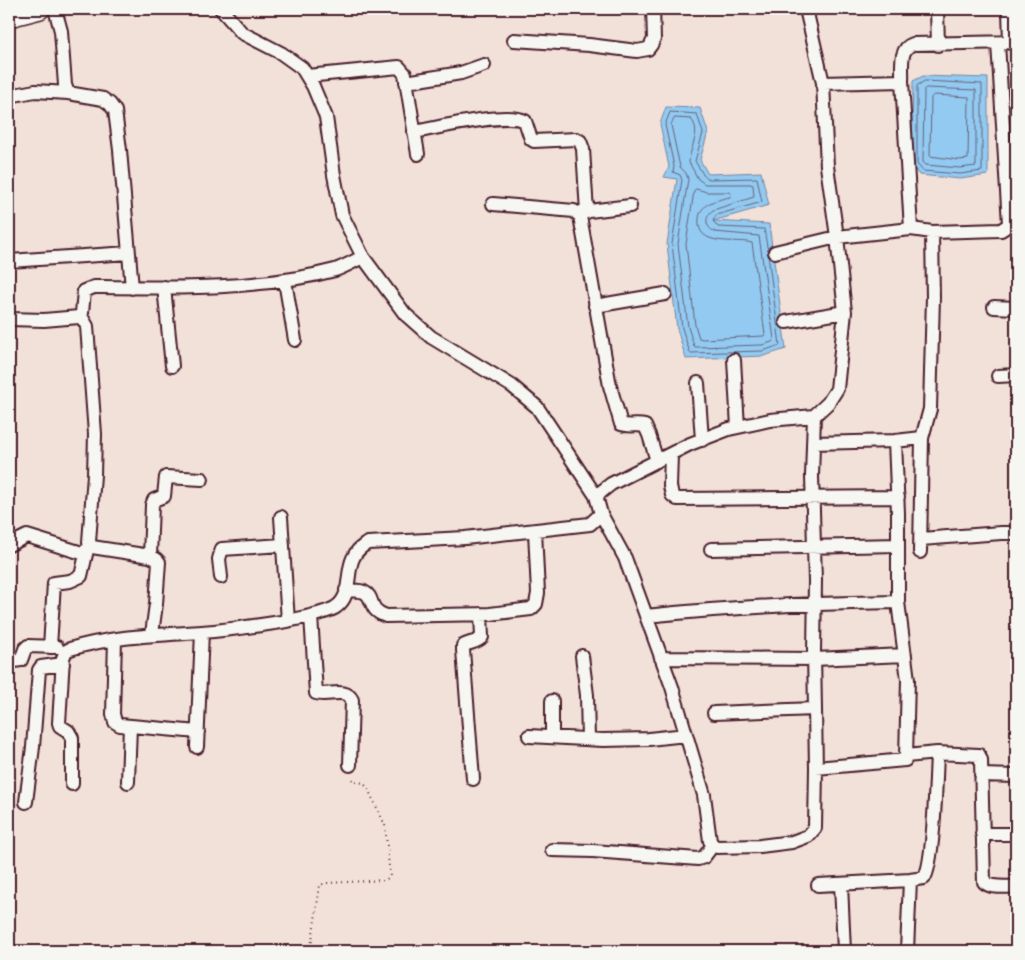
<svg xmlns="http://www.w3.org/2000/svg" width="1025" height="960" font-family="'Patrick Hand',sans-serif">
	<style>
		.water { fill: #92caf1; stroke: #7586a2 }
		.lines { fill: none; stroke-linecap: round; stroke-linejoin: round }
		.shore { stroke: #67637a; stroke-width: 1 }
		.minor-casing { stroke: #4a1f2b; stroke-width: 16 }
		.secondary-casing { stroke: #4a1f2b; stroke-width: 22 }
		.path { stroke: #4a1f2b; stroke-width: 2; stroke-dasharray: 1 4; stroke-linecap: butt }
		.minor { stroke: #f6f6f2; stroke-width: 12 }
		.secondary { stroke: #f6f6f2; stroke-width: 19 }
	</style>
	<rect width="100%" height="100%" fill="#f2e1d8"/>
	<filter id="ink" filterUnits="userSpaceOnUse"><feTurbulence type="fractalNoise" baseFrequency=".02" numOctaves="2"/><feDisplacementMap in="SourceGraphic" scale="10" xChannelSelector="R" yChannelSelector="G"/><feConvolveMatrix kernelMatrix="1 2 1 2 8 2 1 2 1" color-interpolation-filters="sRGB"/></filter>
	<g filter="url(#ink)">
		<path class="water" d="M 923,76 L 988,78 L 988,175 L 960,179 L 919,175 L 911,164 L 913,81 Z
			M 666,107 L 700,108 L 708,132 L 700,160 L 708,174 L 761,172 L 769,205 L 713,221 L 769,224 L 786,349 L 764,356 L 686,359 L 677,329 L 667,244 L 677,179 L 664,177 L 669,167 L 660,124 Z"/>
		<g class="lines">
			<path class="shore" d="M 925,81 L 982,84 L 982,171 L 960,174 L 923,171 L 917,164 L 917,86 Z
				M 926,88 L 976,90 L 976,166 L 960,168 L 926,165 L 923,162 L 924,90 Z
				M 934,95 L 969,97 L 968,159 L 959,160 L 930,156 L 931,98 Z
				M 675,118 L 691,119 C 702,132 690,146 689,162 L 698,179 L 705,184 L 750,184 L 753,185 L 754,197 L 713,210 C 704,217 705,227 715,232 L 759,236 L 774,339 L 772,342 L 762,345 L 696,347 L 694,346 L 688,327 L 678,244 L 688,179 L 686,173 L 680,167 L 671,125 Z
				M 696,189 L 707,192 L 729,192 L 731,193 L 730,197 C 718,200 701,202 699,218 C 695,249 737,238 752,243 L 765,334 L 764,336 L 702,339 L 699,338 L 695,325 L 686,244 L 694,191 Z
				M 768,252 L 764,229 L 718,227 L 713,221 L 716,215 L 762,202 L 757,178 L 709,179 L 704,176 L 695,161 L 703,133 L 697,114 L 670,112 L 665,125 L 674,166 L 673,172 L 680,175 L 682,180 L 672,244 L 682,328 L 690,353 L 763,351 L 780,345 L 768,255"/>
			<defs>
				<path id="minor" d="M 55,9 L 61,31 L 65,85 L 68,93 L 103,99 L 110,104 L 115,111 L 120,150 L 132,288
					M 221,9 L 242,33 L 281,53 L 302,68 L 313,86 L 326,117 L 334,175 L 342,215 L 363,257 L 405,314 L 431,337 L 512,386 L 537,407 L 596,496
					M 937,9 L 938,45
					M 1009,9 L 1010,43
					M 514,40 L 589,45 L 637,51 L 648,49 L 651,45 L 654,39 L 653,9
					M 998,43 L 1009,224
					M 307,76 L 399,67 L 405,74 L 418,154
					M 902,81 L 911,229
					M 406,82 L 461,73 L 484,65
					M 823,83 L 902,81 C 903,68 898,49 913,44 L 1016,42
					M 9,96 L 35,91 L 68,93
					M 414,132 C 436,128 507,111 525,121 L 531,139 L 534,141 L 576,139 L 580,141 L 583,149 L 587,212
					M 493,204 L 574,211 L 580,216 L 610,386 L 621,424 C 629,427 637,424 645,426 L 649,435 L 657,461
					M 581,212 L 630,206
					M 775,252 L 837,237 L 911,229 L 932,232 L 1001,230 L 1016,220
					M 9,261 L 129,253
					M 285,281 L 295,340
					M 164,287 L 172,366
					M 595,306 L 665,294
					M 994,307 L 1016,308
					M 81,316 L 87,326 L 95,434 L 94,475 L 89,542 L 92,547 L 150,556 L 156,559 L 159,562 L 156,604 L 152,634
					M 9,319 L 44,320 L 79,317 L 82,313 L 84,291 L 94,287 C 172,288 260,290 335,270 C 344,267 354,261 363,257
					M 786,322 L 845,312
					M 734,360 L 738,427
					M 998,376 L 1016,375
					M 698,383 L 702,440
					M 895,441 L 922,438 L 930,409 L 933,297 L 932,232
					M 813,443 L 895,441 L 898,513 L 898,602 L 908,680 L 906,756 L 905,760 L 816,768
					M 671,454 L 670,486 L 672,495 L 677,499 L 898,497
					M 601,514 L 625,558 L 672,687 L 704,795 L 710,841 L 713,845 L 717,847 L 760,846 L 792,842 L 808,836 L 815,828 L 816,768 L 814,652 L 815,581 L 812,476 L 814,416
					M 281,517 L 288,621
					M 921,539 L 1001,533 L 1016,533
					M 9,545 L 27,536 L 82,553 L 87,550 L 90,545
					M 711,549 L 898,545
					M 920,552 L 922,438
					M 150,556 L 152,505 L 154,500 L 164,496 L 166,477 L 202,479
					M 221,577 L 219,559 L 222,549 L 283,545
					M 346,590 C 352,591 359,590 364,592 C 375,597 367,610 386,616 L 490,614 L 531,609 L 536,604 L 538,593 L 535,531
					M 311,616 L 316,693 C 327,697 346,687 352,700 L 350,765
					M 646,616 C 730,607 813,603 898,602
					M 115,640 L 113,714 L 115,722 L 120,725 L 198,732
					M 50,647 L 54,583 L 70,581 L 81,576 L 87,550
					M 582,656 L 587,695 L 588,739
					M 661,658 L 814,659 L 905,655
					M 9,660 L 14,661 L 21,660 L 25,649 L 28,646 L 57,647
					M 552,701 L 552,737
					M 714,713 L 815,709
					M 529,736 L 603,740 L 649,739 L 686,735
					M 197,747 L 202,632
					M 906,756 L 937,753 L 979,755 L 981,760 L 984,882 C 991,889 1006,886 1016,887
					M 981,775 L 1016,776
					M 473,779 L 463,650 L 463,646 C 469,642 477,643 482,637 L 481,614
					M 128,782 L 130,726
					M 72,784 L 72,738 L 68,731 L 60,726 L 59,723 L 63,658 L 66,651 L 70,649 C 113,636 158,635 202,632 C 229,630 255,626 281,622 C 293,620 328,613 336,607 C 358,592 338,558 368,543 L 465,538 L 590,524 L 601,514 L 596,496 L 611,484 L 690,444 L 729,429 L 770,420 L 814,416 L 828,403 L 837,389 L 845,312 L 837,237 L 827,166 L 823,83 L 806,9
					M 26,802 L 33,747 L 39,670 L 41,667 L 63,664
					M 982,834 L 1016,834
					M 552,850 L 593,851 L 698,859 L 704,857 L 713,845
					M 841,884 L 844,951
					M 818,885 L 910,880 L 924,878 C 934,865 936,774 937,753
					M 907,951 L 910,880"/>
				<path id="secondary" d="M 9,17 L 40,9"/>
			</defs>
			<use href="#minor" class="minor-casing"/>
			<use href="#secondary" class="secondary-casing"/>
			<path class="path" d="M 311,947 L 320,885 L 327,883 L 385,880 L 390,877 L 385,825 L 367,787 L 363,783 L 353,781 L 351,777"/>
			<use href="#minor" class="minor"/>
			<use href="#secondary" class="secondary"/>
		</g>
	</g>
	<rect width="1025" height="960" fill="none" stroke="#f6f6f2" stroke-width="30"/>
	<rect x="15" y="15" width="995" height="930" fill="none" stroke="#4a1f2b" stroke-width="2" filter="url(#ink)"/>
</svg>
